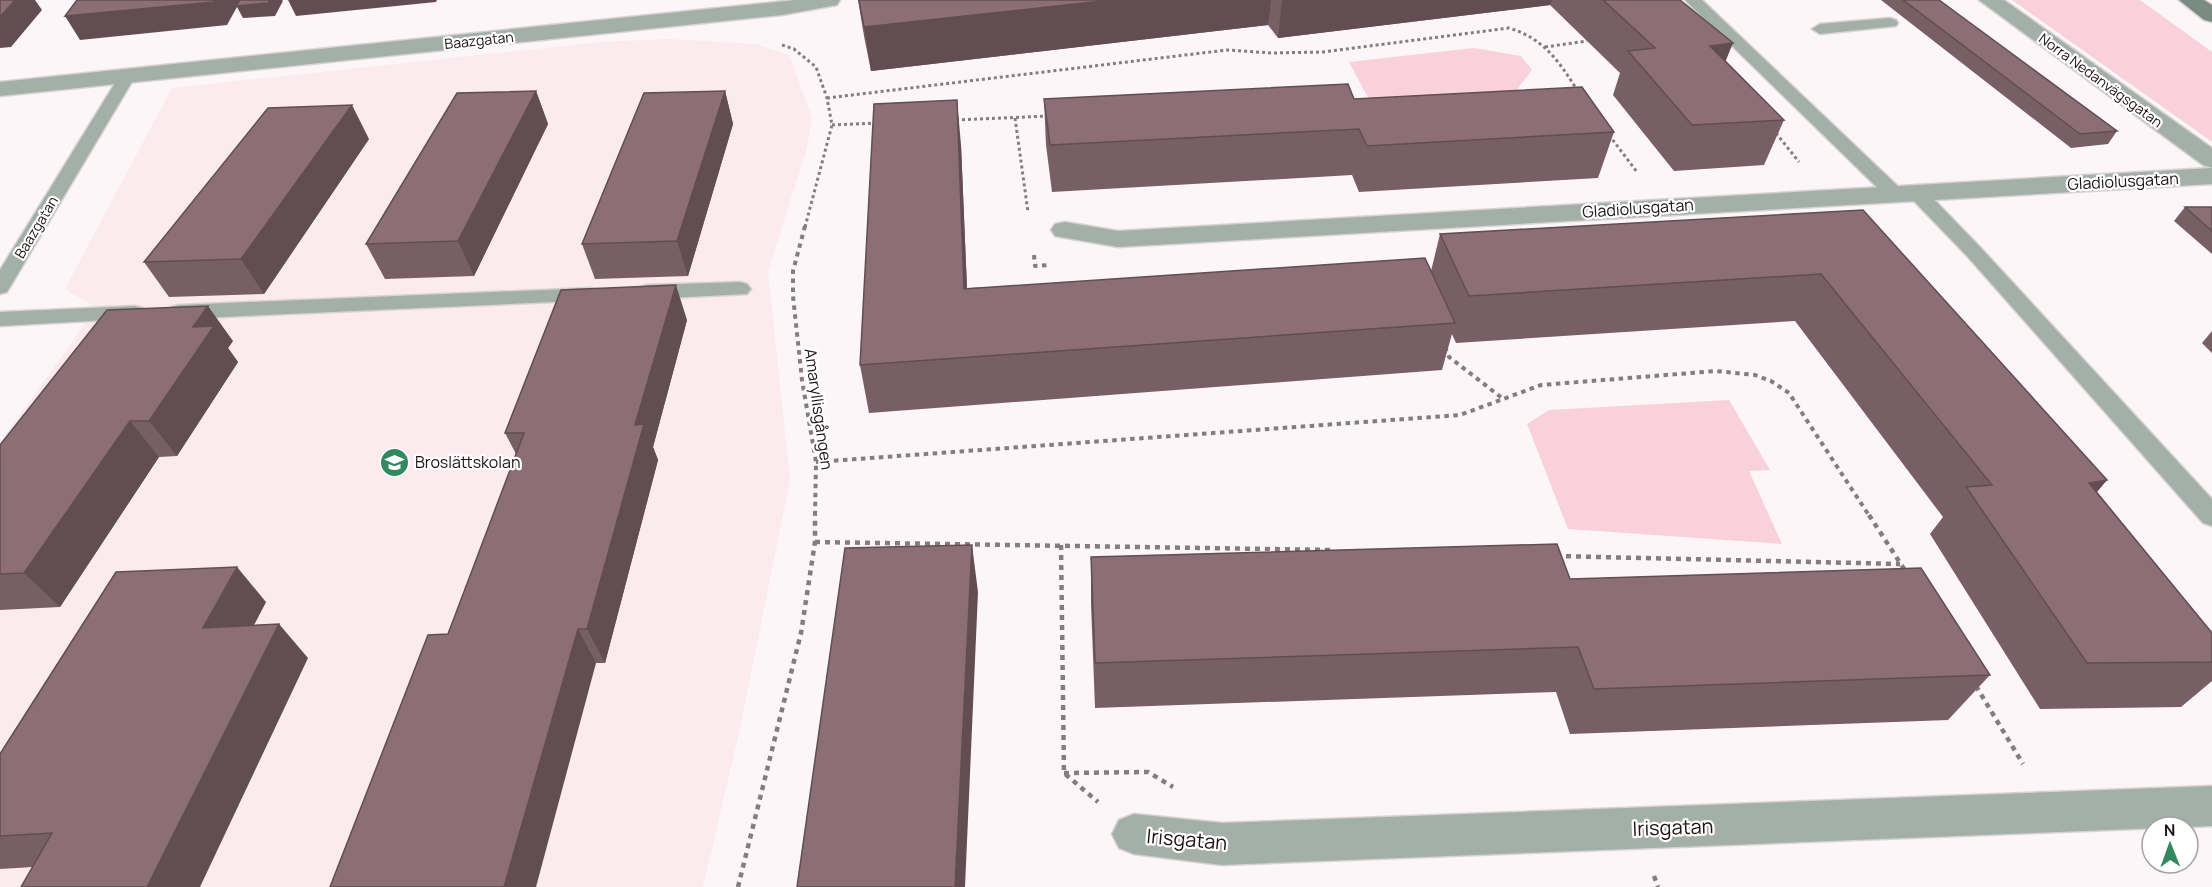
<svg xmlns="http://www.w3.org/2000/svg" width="2212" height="887" font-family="Manrope,sans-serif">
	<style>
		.built { fill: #fbeaee }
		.green { fill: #f9d1db }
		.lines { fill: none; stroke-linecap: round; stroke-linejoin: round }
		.lane-casing { stroke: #d9d2d4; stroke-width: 3 }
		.street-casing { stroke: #d9d2d4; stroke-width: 3 }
		.secondary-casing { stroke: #d9d2d4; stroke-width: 3 }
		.path-far2 { stroke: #867c7f; stroke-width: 3; stroke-dasharray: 3 3; stroke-linecap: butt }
		.path-far1 { stroke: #867c7f; stroke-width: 4; stroke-dasharray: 4.5 4.5; stroke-linecap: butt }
		.path { stroke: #867c7f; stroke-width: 4.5; stroke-dasharray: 5 5; stroke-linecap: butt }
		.lane { fill: #a3b0a8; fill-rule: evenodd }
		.street { fill: #a3b0a8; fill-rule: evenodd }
		.secondary { fill: #7a8c81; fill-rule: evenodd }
		.wall { fill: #785f65 }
		.shaded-wall { fill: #624d53 }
		.building { fill: #8c6e76; stroke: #624d53; stroke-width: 1.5 }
		.labels { text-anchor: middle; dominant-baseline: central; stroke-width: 4.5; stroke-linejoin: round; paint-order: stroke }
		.far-street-label { font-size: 14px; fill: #1d1215; stroke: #fff }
		.street-label { font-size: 16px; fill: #1d1215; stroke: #fff }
		.poi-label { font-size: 16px; fill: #1d1215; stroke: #fff; text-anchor: start }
		.near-street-label { font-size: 20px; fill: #1d1215; stroke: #fff }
	</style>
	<rect width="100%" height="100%" fill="#fdf6f8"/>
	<path class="built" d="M 668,39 L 756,44 L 789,55 L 812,118 L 807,148 L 768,271 L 790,480 L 741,724 L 703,887 L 0,887 L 0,443 L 96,308 L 65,289 L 172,88 L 601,42 Z"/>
	<path class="green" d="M 2012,0 L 2140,0 L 2212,52 L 2212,142 Z
		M 1474,48 L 1521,56 L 1532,70 L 1508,101 L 1372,105 L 1349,62 Z
		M 1729,400 L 1770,470 L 1749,471 L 1782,544 L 1568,529 L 1527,424 L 1549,410 Z"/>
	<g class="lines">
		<defs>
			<path id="lane" d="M 1685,0 L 1702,0 L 1903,191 L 1906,195 L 1903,199 L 1889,199 Z
				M 1890,18 L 1896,20 L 1898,23 L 1896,26 L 1820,34 L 1812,29 L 1820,24 Z
				M 128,70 L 134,71 L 136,75 L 10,287 L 7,292 L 0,294 L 0,270 L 120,75 L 122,71 Z
				M 1917,187 L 1924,189 L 1981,248 L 2212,499 L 2212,526 L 2203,523 L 1967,256 L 1910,197 L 1907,193 L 1910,189 Z
				M 740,282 L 747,284 L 751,289 L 747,294 L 647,299 L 640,297 L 636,292 L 640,287 L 647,285 Z
				M 591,288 L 598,290 L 602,295 L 598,300 L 179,319 L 171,317 L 168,312 L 171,307 L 179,305 Z
				M 135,306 L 143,308 L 146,313 L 143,318 L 0,326 L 0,312 Z"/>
			<path id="street" d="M 795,0 L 840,0 L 837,5 L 782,15 L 0,96 L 0,82 Z
				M 1979,0 L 2004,0 L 2212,148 L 2212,168 L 2203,165 Z
				M 2212,168 L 2212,184 L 1118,247 L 1055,236 L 1051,230 L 1055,224 L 1065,222 L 1118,231 Z
				M 2212,786 L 2212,826 L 1222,865 L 1134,854 L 1119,848 L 1112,834 L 1119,820 L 1134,814 L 1222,823 Z"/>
			<path id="secondary" d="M 2179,0 L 2204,0 L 2212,5 L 2212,22 L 2204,20 Z"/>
		</defs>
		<use href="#lane" class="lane-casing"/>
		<use href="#street" class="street-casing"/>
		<use href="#secondary" class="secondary-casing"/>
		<path class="path-far2" d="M 782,45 L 794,49 L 816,67 L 827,98 L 832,125 L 805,227
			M 1545,47 L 1587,41
			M 827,98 L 1227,50 L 1272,53 L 1323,52 L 1509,28 C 1543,38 1559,61 1577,90
			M 1015,118 L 1028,212
			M 956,120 L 1048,116
			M 832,125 L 877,123
			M 1776,133 L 1799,162
			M 1609,135 L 1637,172"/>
		<path class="path-far1" d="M 805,226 L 793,271 L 793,296 L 802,380 L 816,462 L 815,517
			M 1034,255 L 1035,266 L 1050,265
			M 1445,347 L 1449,357 L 1502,398
			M 816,462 L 1460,415 L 1541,385 L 1716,371 L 1755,375 L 1771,381 L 1789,393 L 1870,517"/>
		<path class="path" d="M 1869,515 L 1906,572
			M 815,542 L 1333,550
			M 1061,545 L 1064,773 L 1098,802
			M 1556,556 L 1900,564
			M 1976,686 L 2023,764
			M 1064,773 L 1148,772 L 1173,787
			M 1654,876 L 1658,887
			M 738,887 L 801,633 L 815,542 L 815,515"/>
		<use href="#lane" class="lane"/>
		<use href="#street" class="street"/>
		<use href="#secondary" class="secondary"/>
	</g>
	<path class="wall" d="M 858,0 L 1680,0 L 1726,61 L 1784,120 L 1764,165 L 1674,171 L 1613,95 L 1620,73 L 1550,5 L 1278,38 L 1268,25 L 871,71 L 864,36 Z
		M 1881,0 L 1939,0 L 2117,131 L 2108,144 L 2071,148 Z
		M 536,91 L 548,124 L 474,276 L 385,279 L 366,244 Z
		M 725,91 L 733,124 L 688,276 L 595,279 L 582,244 Z
		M 1044,99 L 1354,99 L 1614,132 L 1598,178 L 1359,192 L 1352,175 L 1052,192 L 1046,145 Z
		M 369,139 L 264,294 L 169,297 L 144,262 Z
		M 961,145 L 967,288 L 1431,271 L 1440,234 L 1863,210 L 2107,480 L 2097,492 L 2212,633 L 2212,681 L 2181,707 L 2040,709 L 1930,534 L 1943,517 L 1795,321 L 1456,343 L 1452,334 L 1442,370 L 869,413 L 860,365 Z
		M 2185,207 L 2212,207 L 2212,254 L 2174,221 Z
		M 687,320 L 653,447 L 658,460 L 605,663 L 596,663 L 448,634 L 516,454 L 505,433 Z
		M 2212,331 L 2212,353 L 2202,343 Z
		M 233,341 L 228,348 L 238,362 L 177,456 L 159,457 L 60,607 L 0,610 L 0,445 Z
		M 1091,557 L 1570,579 L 1990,675 L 1948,720 L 1570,734 L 1556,692 L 1095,708 L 1091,604 Z
		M 266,602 L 253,625 L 308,658 L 33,867 L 0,869 L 0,836 Z"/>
	<path class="shaded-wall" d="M 15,0 L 35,0 L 42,10 L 11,47 L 0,48 L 0,17 Z
		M 215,0 L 282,0 L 283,1 L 275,16 L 243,18 L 237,7 L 227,25 L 80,40 L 65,16 Z
		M 288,0 L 437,0 L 436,2 L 296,16 Z
		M 1112,0 L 1271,0 L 1268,25 L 871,71 L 864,27 Z
		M 1282,0 L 1552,0 L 1550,5 L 1278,38 Z
		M 1733,43 L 1715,87 L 1710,46 Z
		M 536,91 L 548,124 L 474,276 L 458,241 Z
		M 725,91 L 733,124 L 688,276 L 677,241 Z
		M 957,100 L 961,145 L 969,336 L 964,289 Z
		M 352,105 L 369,139 L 264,294 L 241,259 Z
		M 676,285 L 687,320 L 653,447 L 658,460 L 605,663 L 587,629 L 635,425 Z
		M 208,306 L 233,341 L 228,348 L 238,362 L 177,456 L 149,421 L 193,327 Z
		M 130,421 L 159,457 L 60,607 L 24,573 Z
		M 2107,480 L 2065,527 L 2089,483 Z
		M 972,545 L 978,592 L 965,887 L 955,887 Z
		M 237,567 L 266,602 L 235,662 L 203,628 Z
		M 279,624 L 308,658 L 200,887 L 147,887 Z
		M 578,629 L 596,663 L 536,887 L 504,887 Z"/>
	<path class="building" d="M 0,0 L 15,0 L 0,17 Z
		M 77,0 L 215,0 L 214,2 L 65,16 Z
		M 240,0 L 270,0 L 268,3 L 236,6 Z
		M 859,0 L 1112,0 L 864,27 Z
		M 1603,0 L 1680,0 L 1733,43 L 1710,46 L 1784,120 L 1692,125 L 1628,51 L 1655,48 Z
		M 1903,0 L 1939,0 L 2117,131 L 2080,134 Z
		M 1348,84 L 1354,99 L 1582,87 L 1614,132 L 1367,146 L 1359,129 L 1050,145 L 1044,99 Z
		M 536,91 L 458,241 L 366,244 L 457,93 Z
		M 725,91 L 677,241 L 582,244 L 644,93 Z
		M 957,100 L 964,289 L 1425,258 L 1455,323 L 860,365 L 874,104 Z
		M 352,105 L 241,259 L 144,262 L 268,108 Z
		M 2185,207 L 2212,207 L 2212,231 Z
		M 1863,210 L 2107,480 L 2089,483 L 2212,633 L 2212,662 L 2087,663 L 1966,487 L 1992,485 L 1821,274 L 1469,296 L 1440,234 Z
		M 676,285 L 635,425 L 644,424 L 587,629 L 578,629 L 504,887 L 330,887 L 428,635 L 448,634 L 524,433 L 505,433 L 561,290 Z
		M 208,306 L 193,327 L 214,326 L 149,421 L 130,421 L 24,573 L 0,574 L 0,445 L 107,310 Z
		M 1557,544 L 1570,579 L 1921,568 L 1990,675 L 1594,689 L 1578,647 L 1095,663 L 1091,557 Z
		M 972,545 L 955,887 L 797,887 L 845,548 Z
		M 237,567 L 203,628 L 279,624 L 147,887 L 21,887 L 52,833 L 0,836 L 0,754 L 116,572 Z"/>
	<defs>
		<symbol id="school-disc" viewBox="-11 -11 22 22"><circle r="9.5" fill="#31895d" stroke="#fff"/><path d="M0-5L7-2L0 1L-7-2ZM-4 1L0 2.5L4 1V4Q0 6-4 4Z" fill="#fff"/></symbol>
	</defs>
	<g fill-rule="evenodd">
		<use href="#school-disc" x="378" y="446" width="33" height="33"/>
	</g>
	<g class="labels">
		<g class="far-street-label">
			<text transform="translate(479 40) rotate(-6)">Baazgatan</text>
			<text transform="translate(2101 80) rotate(36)">Norra Nedanvägsgatan</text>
			<text transform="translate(36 227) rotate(-59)">Baazgatan</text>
		</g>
		<g class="street-label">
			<text transform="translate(2123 181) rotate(-3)">Gladiolusgatan</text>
			<text transform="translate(1638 208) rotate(-4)">Gladiolusgatan</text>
			<text transform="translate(819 409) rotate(82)">Amaryllisgången</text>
		</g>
		<g class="poi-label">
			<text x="415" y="462">Broslättskolan</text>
		</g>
		<g class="near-street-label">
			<text transform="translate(1673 827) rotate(-2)">Irisgatan</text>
			<text transform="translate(1187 839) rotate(5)">Irisgatan</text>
		</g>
	</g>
	<g transform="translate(2170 845) rotate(359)"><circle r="28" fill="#ffffff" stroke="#a5a0a1" stroke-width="1.5"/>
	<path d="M0-4.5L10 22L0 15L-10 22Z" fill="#31895d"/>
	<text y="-9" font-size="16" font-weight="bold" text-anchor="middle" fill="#1d1215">N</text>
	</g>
</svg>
